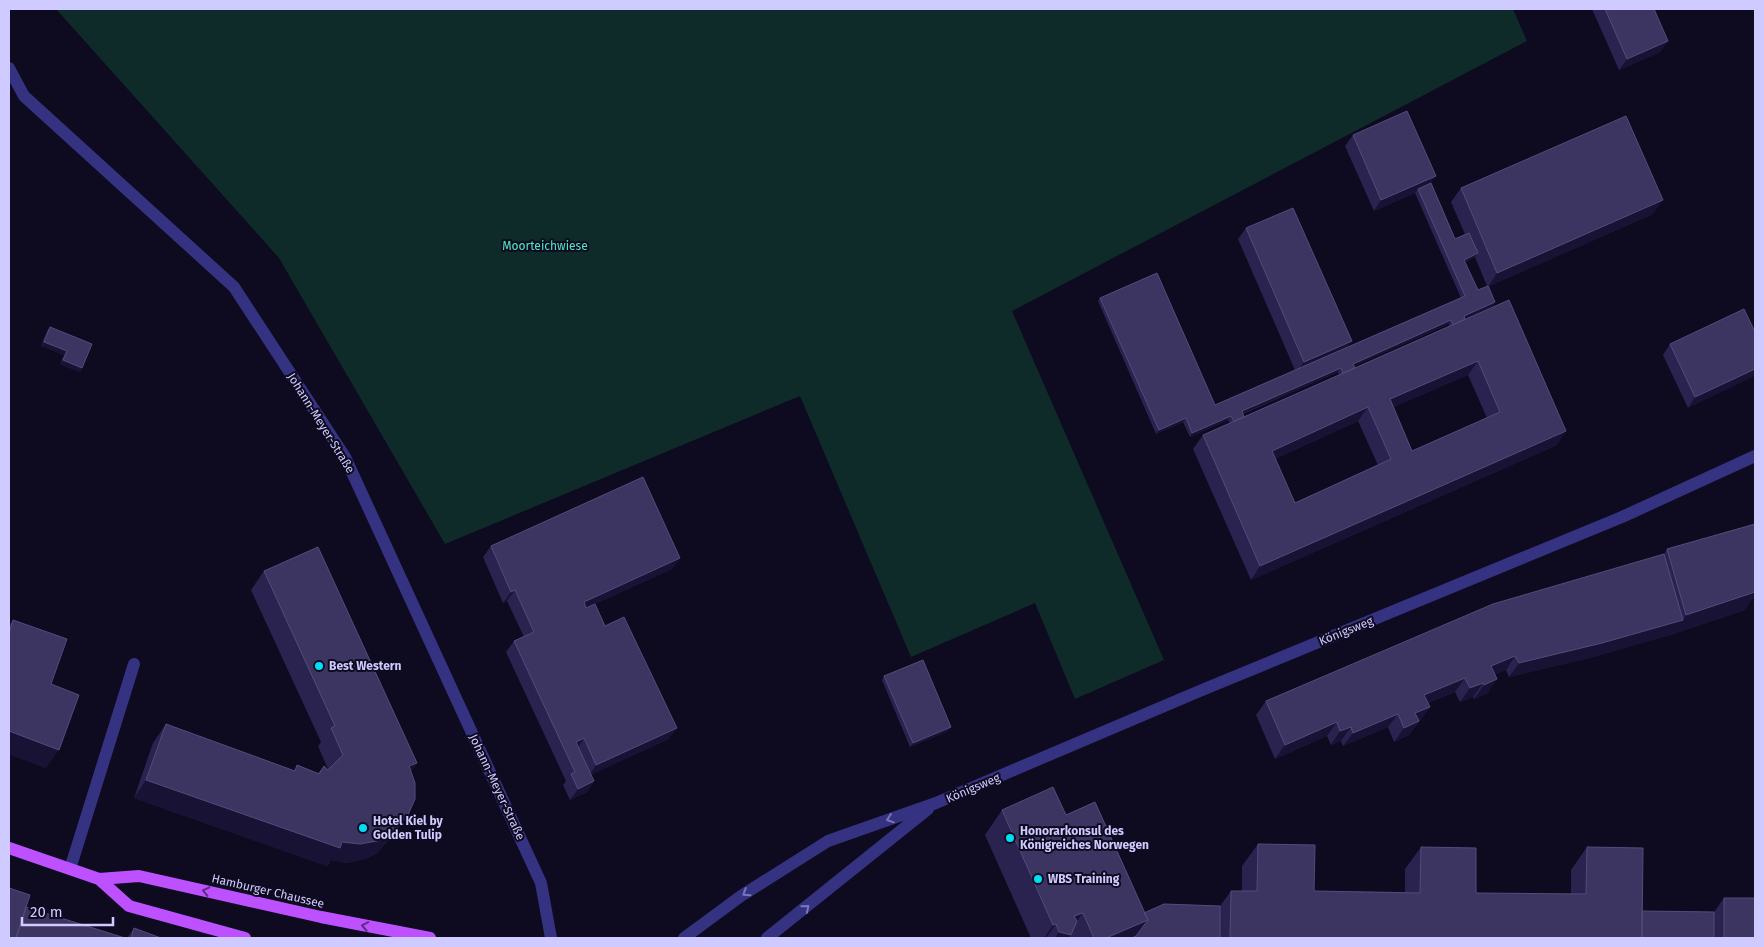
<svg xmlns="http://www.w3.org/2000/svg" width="1764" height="947" font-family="'Fira Sans',sans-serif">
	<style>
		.green { fill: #0e2a29 }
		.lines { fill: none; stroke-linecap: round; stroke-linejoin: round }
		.minor { stroke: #353282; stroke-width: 12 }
		.major { stroke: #bd51ff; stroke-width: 12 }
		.wall { fill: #2a234f; fill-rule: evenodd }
		.shaded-wall { fill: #181234 }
		.building { fill: #3c3562; stroke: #534c7b; fill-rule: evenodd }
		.oneway { stroke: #7a76ba }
		.oneway2 { stroke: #5d2a84 }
		.poi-dot { fill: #00def5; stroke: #0e0b20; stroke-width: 2 }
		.labels { text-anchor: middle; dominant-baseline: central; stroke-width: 4; stroke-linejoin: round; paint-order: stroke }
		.park-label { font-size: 12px; fill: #4de7c0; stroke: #0e0b20 }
		.street-label { font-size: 12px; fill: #cfcaff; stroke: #0e0b20 }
		.poi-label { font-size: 12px; font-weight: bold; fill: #cfcaff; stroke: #0e0b20; text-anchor: start }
	</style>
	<rect width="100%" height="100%" fill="#0e0b20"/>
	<path class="green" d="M 56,9 L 1513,9 L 1527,41 L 1012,311 L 1164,660 L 1075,699 L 1035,603 L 911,657 L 800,396 L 445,544 L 279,258 Z"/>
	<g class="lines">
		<path class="minor" d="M 9,68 L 24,96 L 234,287 L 345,457 L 541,883 L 551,938
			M 70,869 L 134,664
			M 684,938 L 741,896 L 828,841 L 936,803 L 1202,690 L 1622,517 L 1755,456
			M 767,938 L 928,809"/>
		<path class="major" d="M 9,848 L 99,879 L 139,876 L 321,917 L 430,938
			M 99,879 L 129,906 L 245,938"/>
	</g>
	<path class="wall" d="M 1592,9 L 1654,9 L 1668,41 L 1660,52 L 1619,70 Z
		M 1353,135 L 1431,183 L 1455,239 L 1465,234 L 1451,202 L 1461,188 L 1653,214 L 1489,286 L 1495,302 L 1493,306 L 1465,318 L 1557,445 L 1251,580 L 1193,449 L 1203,435 L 1230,423 L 1228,420 L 1190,437 L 1183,422 L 1156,434 L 1098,301 L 1100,298 L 1215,405 L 1295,370 L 1238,239 L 1246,228 L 1347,348 L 1461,298 L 1415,193 L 1374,211 L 1345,146 ZM 1475,257 L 1487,286 L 1478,290 L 1465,262 ZM 1449,324 L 1449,326 L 1355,368 L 1354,366 ZM 1338,372 L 1339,375 L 1244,417 L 1243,414 ZM 1468,375 L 1487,418 L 1412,451 L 1393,407 ZM 1358,421 L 1378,465 L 1295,503 L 1275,459 Z
		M 50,327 L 82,368 L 80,372 L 60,364 L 64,355 L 41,346 L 47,331 Z
		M 1755,332 L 1688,408 L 1663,355 L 1670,344 Z
		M 1755,524 L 1755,598 L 1752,599 L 1745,610 L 1673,634 L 1593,657 L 1509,677 L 1506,670 L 1495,674 L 1488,693 L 1474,699 L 1473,697 L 1460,702 L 1455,692 L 1428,703 L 1430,707 L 1409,735 L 1394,742 L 1388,727 L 1343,746 L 1341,741 L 1331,745 L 1327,736 L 1275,759 L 1256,715 L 1266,701 L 1664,554 L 1667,549 Z
		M 491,546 L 680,558 L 672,569 L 595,604 L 605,626 L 669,739 L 591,774 L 594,781 L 587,792 L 570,800 L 563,785 L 566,781 L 506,652 L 514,641 L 524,637 L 507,601 L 503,603 L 483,557 Z
		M 264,571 L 417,763 L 411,771 L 408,815 L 395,833 L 376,854 L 365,859 L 347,863 L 331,860 L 327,866 L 134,798 L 153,743 L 166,724 L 294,771 L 297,765 L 318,773 L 324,766 L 328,770 L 328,769 L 318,746 L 321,742 L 251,590 Z
		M 13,620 L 51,684 L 46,768 L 9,754 L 9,626 Z
		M 884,676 L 948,731 L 910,747 L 882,680 Z
		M 1002,810 L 1066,815 L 1144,913 L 1220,906 L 1231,891 L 1242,891 L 1242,866 L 1258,844 L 1314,891 L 1405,892 L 1405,869 L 1421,847 L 1476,893 L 1571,894 L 1571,870 L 1587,847 L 1642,911 L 1714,912 L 1724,898 L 1755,938 L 1031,938 L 985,835 Z
		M 134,928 L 161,938 L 127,938 Z"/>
	<path class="shaded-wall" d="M 1668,41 L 1660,52 L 1619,70 L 1627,59 Z
		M 1436,176 L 1428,187 L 1418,189 L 1415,193 L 1374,211 L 1381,200 Z
		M 1663,200 L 1653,214 L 1488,287 L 1497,273 Z
		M 1478,253 L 1475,257 L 1461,263 L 1464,260 Z
		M 1495,302 L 1493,306 L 1461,320 L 1464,316 Z
		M 1451,320 L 1449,324 L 1350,368 L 1353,364 Z
		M 1352,341 L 1344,352 L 1296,373 L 1304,362 Z
		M 44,342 L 67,351 L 64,355 L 41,346 Z
		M 63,360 L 82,368 L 80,372 L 60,364 Z
		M 1478,361 L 1468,375 L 1380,413 L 1390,399 Z
		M 1341,368 L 1338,372 L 1239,415 L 1242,411 Z
		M 1755,369 L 1755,376 L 1688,408 L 1695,397 Z
		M 1368,407 L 1358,421 L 1262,465 L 1272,451 Z
		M 1231,416 L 1228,420 L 1190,437 L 1192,433 Z
		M 1186,418 L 1183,422 L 1156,434 L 1159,430 Z
		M 1566,431 L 1557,445 L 1251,580 L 1260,566 Z
		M 680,558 L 672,569 L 576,613 L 584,602 Z
		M 1755,586 L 1755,598 L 1752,599 L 1745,610 L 1673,634 L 1593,657 L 1509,677 L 1519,663 L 1683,620 L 1686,615 Z
		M 515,590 L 507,601 L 503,603 L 511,592 Z
		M 1515,656 L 1506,670 L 1482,680 L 1491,666 Z
		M 1465,678 L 1455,692 L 1415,709 L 1424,695 Z
		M 1497,679 L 1488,693 L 1474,699 L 1484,685 Z
		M 1483,683 L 1473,697 L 1460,702 L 1470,688 Z
		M 1430,707 L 1420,720 L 1406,726 L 1415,713 Z
		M 1398,714 L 1388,727 L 1343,746 L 1353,733 Z
		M 1419,721 L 1409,735 L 1394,742 L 1404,728 Z
		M 1337,722 L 1327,736 L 1275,759 L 1285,745 Z
		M 951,727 L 948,731 L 910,747 L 913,743 Z
		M 1351,727 L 1341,741 L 1331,745 L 1340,731 Z
		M 677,728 L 669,739 L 589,776 L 596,765 Z
		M 9,731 L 59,750 L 46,768 L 9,754 Z
		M 584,738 L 577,749 L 576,742 Z
		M 417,763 L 404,782 L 409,766 Z
		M 146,780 L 342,842 L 408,815 L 395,833 L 376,854 L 365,859 L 347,863 L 331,860 L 327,866 L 134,798 Z
		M 594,781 L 587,792 L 570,800 L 578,789 Z
		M 1083,913 L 1068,934 L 1071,935 L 1068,938 L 1055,938 L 1059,932 L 1074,916 Z
		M 1148,920 L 1135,938 L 1106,938 Z
		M 1056,924 L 1046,938 L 1044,938 L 1053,925 Z"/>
	<path class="building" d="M 1605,9 L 1654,9 L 1668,41 L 1627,59 Z
		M 1407,111 L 1436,176 L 1381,200 L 1353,135 Z
		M 1626,116 L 1663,200 L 1497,273 L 1461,188 Z
		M 1431,183 L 1455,239 L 1469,233 L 1478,253 L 1464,260 L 1478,290 L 1488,286 L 1495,302 L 1464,316 L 1465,319 L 1453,325 L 1451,320 L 1353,364 L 1355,368 L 1343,373 L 1341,368 L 1242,411 L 1244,417 L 1234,421 L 1231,416 L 1192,433 L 1186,418 L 1159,430 L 1100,298 L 1157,273 L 1215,405 L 1465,296 L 1418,189 Z
		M 1293,208 L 1352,341 L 1304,362 L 1246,228 Z
		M 1509,300 L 1566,431 L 1260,566 L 1203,435 ZM 1478,361 L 1500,412 L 1412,451 L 1390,399 ZM 1368,407 L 1391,459 L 1295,503 L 1272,451 Z
		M 1744,309 L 1755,332 L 1755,369 L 1695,397 L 1670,344 Z
		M 50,327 L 92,344 L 82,368 L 63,360 L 67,351 L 44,342 Z
		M 643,477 L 680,558 L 584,602 L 586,608 L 595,604 L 605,626 L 624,617 L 677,728 L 596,765 L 584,738 L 576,742 L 594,781 L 578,789 L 571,774 L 575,772 L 514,641 L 534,632 L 515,590 L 511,592 L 491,546 Z
		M 1755,524 L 1755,592 L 1686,615 L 1667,549 Z
		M 318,547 L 417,763 L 409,766 L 415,783 L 415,799 L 408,815 L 389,836 L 377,841 L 360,844 L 342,842 L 340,848 L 146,780 L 166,724 L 295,771 L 297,765 L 319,774 L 324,766 L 328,770 L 343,755 L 331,728 L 335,726 L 264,571 Z
		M 1664,554 L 1683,620 L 1602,643 L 1519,663 L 1515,656 L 1491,666 L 1497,679 L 1484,685 L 1483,683 L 1470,688 L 1465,678 L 1424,695 L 1430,707 L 1415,713 L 1419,721 L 1404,728 L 1398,714 L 1353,733 L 1351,727 L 1340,731 L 1337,722 L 1285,745 L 1266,701 L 1493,604 Z
		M 13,620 L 67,639 L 51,684 L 79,695 L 59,750 L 9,731 L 9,633 Z
		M 923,660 L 951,727 L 913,743 L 884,676 Z
		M 1053,787 L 1066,815 L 1095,802 L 1148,920 L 1106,938 L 1094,938 L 1083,913 L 1074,916 L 1077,921 L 1071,935 L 1059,932 L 1056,924 L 1053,925 L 1002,810 Z
		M 1258,844 L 1315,845 L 1314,891 L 1420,893 L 1421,847 L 1476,848 L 1476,893 L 1586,894 L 1587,847 L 1643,848 L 1642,938 L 1230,938 L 1231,891 L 1257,891 Z
		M 9,888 L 30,895 L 16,938 L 9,938 Z
		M 1724,898 L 1755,898 L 1755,938 L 1724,938 Z
		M 1164,904 L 1220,906 L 1220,938 L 1132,938 L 1136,936 L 1148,920 L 1144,913 Z
		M 26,907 L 125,938 L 16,938 Z
		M 1642,911 L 1714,912 L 1714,938 L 1642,938 Z
		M 134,928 L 161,938 L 131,938 Z"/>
	<defs><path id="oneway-chevron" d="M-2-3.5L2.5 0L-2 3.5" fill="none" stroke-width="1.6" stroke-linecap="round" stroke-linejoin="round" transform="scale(1.25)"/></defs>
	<g class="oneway">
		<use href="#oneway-chevron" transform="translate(890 819) rotate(161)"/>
		<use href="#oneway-chevron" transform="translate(746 893) rotate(147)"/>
		<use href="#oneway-chevron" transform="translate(806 908) rotate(-39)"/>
	</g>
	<g class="oneway2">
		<use href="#oneway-chevron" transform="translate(206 891) rotate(-167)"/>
		<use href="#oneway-chevron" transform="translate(365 926) rotate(-169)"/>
	</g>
	<g class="poi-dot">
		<circle cx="319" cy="666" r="5"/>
		<circle cx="363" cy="828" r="5"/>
		<circle cx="1010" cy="838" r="5"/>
		<circle cx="1038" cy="879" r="5"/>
	</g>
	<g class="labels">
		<g class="park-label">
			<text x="545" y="246">Moorteichwiese</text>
		</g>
		<g class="street-label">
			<text transform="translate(321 423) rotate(58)">Johann-Meyer-Straße</text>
			<text transform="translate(1346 631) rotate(-22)">Königsweg</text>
			<text transform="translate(497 787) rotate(65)">Johann-Meyer-Straße</text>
			<text transform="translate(973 788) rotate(-23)">Königsweg</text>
			<text transform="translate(268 891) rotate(13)">Hamburger Chaussee</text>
		</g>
		<g class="poi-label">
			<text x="329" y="666">Best Western</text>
			<text x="373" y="821">Hotel Kiel by<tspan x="373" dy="14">Golden Tulip</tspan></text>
			<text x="1020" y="831">Honorarkonsul des<tspan x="1020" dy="14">Königreiches Norwegen</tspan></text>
			<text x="1048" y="879">WBS Training</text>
		</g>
	</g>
	<rect width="1764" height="947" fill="none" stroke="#cfcaff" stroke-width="20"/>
	<path d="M22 917v8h91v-8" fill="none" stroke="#cfcaff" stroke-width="2.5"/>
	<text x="30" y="917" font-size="15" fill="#cfcaff" stroke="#0e0b20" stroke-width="4" paint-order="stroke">20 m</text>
</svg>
